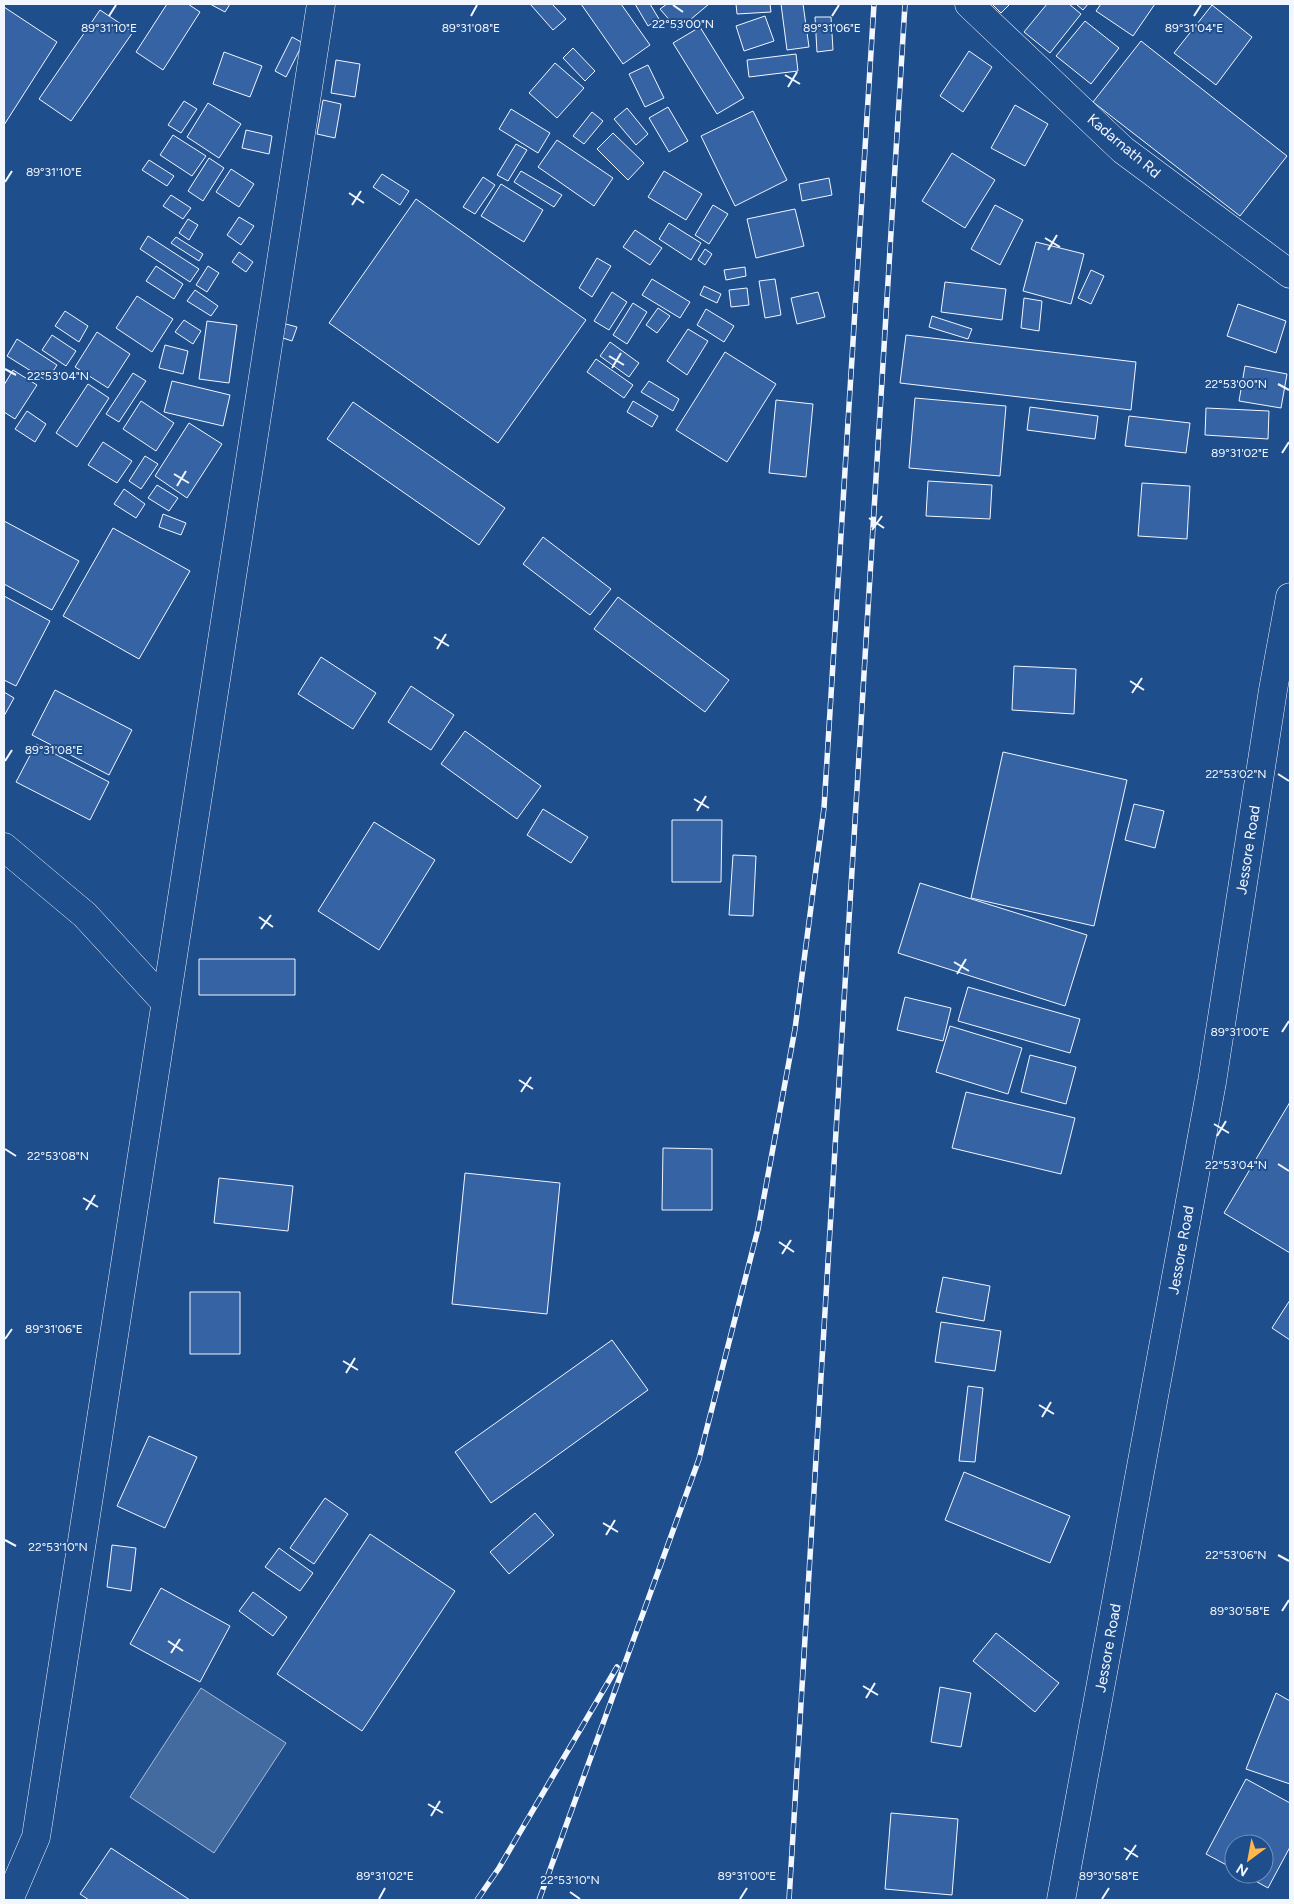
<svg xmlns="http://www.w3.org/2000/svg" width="1294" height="1904" font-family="Figtree,sans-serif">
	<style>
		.water { fill: #446ba0; stroke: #a8bbd7 }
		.building { fill: #3563a3; stroke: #f2f6ff }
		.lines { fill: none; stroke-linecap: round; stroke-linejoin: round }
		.minor-casing { stroke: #f2f6ff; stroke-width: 29 }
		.major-casing { stroke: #f2f6ff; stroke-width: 29 }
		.highway-casing { stroke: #f2f6ff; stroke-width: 29 }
		.minor { stroke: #1f4e8c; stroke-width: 28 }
		.major { stroke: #1f4e8c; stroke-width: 28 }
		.highway { stroke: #1f4e8c; stroke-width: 28 }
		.rail-casing { stroke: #f2f6ff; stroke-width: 5.5 }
		.rail { stroke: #1f4e8c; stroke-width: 4; stroke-dasharray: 11; stroke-linecap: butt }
		.ticks { fill: none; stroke: #f2f6ff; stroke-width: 2 }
		.labels { text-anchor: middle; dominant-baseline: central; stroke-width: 4; stroke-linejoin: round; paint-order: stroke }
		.street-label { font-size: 15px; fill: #f2f6ff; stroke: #1f4e8c }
		.ticks-label { font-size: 12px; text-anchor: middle; fill: #f2f6ff; stroke: #1f4e8c; stroke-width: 4; stroke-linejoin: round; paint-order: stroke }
	</style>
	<rect width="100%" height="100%" fill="#1f4e8c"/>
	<path class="water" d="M 201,1688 L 286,1743 L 214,1853 L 130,1797 Z"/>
	<path class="building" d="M 167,4 L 188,4 L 200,12 L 163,70 L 136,52 Z
		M 210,4 L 230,4 L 225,12 Z
		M 530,4 L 552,4 L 566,19 L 553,30 Z
		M 581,4 L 621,4 L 650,45 L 623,64 Z
		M 635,4 L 650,4 L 659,19 L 648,26 Z
		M 667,4 L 709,4 L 678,30 L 660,9 Z
		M 736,4 L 770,4 L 771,12 L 737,14 Z
		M 781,4 L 803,4 L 809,47 L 787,50 Z
		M 992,4 L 1010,4 L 1001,13 Z
		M 1047,4 L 1069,4 L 1081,14 L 1050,53 L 1024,32 Z
		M 1076,4 L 1088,4 L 1083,10 Z
		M 1101,4 L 1155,4 L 1133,36 L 1096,11 Z
		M 1212,5 L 1252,37 L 1216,85 L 1174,53 Z
		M 4,7 L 57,42 L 4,125 Z
		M 100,10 L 133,32 L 71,121 L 39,99 Z
		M 765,16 L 774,41 L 744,51 L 736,26 Z
		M 815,17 L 831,17 L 833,50 L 817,52 Z
		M 1085,21 L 1119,48 L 1091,84 L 1056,56 Z
		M 700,27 L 744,98 L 717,114 L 673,43 Z
		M 292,37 L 303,43 L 286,77 L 275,71 Z
		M 1141,41 L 1287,156 L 1240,216 L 1093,102 Z
		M 573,48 L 595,71 L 585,81 L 563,58 Z
		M 969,51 L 992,67 L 963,112 L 940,96 Z
		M 224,52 L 262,66 L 250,97 L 213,84 Z
		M 796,54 L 798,71 L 749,77 L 747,60 Z
		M 336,60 L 360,64 L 355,97 L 331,93 Z
		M 555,63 L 584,88 L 557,118 L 529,93 Z
		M 648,65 L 664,98 L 645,107 L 629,74 Z
		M 323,100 L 341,104 L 335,138 L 317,134 Z
		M 184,101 L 197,109 L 181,133 L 168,125 Z
		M 208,103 L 241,124 L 219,158 L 187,137 Z
		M 1015,105 L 1048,124 L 1025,166 L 991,148 Z
		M 668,107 L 688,141 L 669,152 L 649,118 Z
		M 627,108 L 648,134 L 636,145 L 614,119 Z
		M 511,109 L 550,133 L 538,153 L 499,129 Z
		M 753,111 L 787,180 L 735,206 L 701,136 Z
		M 592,112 L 603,121 L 584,144 L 573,136 Z
		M 246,130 L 272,136 L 269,154 L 242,148 Z
		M 613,133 L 644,163 L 628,180 L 597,149 Z
		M 173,135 L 206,156 L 192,176 L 160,155 Z
		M 557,140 L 613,178 L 594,206 L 538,167 Z
		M 516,144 L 527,150 L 508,181 L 497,175 Z
		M 952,153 L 995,180 L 965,228 L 922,201 Z
		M 209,158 L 224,168 L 203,201 L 188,191 Z
		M 149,160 L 174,176 L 167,186 L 142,170 Z
		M 231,169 L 254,184 L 239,207 L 216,192 Z
		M 521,171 L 562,195 L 554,207 L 514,182 Z
		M 664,171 L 702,194 L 686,220 L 648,197 Z
		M 382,174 L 409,191 L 400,205 L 373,187 Z
		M 483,177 L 495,185 L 475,214 L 463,207 Z
		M 829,178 L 832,195 L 802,201 L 799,184 Z
		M 501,184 L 543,210 L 524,242 L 481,216 Z
		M 171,195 L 191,208 L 183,219 L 163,206 Z
		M 416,199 L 586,320 L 498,443 L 329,323 Z
		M 713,205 L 728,214 L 709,244 L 695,235 Z
		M 995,205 L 1023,220 L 1000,265 L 971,249 Z
		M 795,209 L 804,246 L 756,258 L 747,219 Z
		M 239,217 L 254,226 L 241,245 L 227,235 Z
		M 188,219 L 198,225 L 189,240 L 179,233 Z
		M 669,223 L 701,243 L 691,260 L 659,239 Z
		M 635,230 L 662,248 L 650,265 L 623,247 Z
		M 148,236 L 199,269 L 190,282 L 140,249 Z
		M 176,237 L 203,254 L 199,261 L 171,243 Z
		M 1036,242 L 1084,254 L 1071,304 L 1023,291 Z
		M 705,249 L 712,254 L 705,265 L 698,260 Z
		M 239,252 L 253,262 L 246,272 L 232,262 Z
		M 597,258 L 611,266 L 592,297 L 579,288 Z
		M 156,266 L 183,284 L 174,299 L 146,281 Z
		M 208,266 L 219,273 L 207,292 L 196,285 Z
		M 745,267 L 746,276 L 726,280 L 724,270 Z
		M 1091,270 L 1104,276 L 1091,304 L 1078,298 Z
		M 652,279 L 690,302 L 680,318 L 642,295 Z
		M 775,279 L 781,315 L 765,318 L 759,281 Z
		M 945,282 L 1006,289 L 1002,320 L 941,312 Z
		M 704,286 L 721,294 L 717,303 L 700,295 Z
		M 747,288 L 749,305 L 731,307 L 729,290 Z
		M 195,290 L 218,306 L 211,316 L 187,301 Z
		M 612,292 L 627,302 L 609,330 L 594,321 Z
		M 818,292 L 825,317 L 797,324 L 791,298 Z
		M 137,296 L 173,319 L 152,352 L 116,328 Z
		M 1024,298 L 1042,301 L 1039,331 L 1021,328 Z
		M 633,303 L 647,312 L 627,344 L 613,335 Z
		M 1238,304 L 1286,321 L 1276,353 L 1227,336 Z
		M 658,308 L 670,316 L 657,333 L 646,325 Z
		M 706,309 L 734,326 L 724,342 L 697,325 Z
		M 65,311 L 88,326 L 79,342 L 55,326 Z
		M 932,316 L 972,329 L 968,339 L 929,327 Z
		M 184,320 L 201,331 L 193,344 L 175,332 Z
		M 207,321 L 237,325 L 229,383 L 199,379 Z
		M 275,321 L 297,327 L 292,341 L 271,334 Z
		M 688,329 L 708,341 L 687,375 L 667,361 Z
		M 97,332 L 130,354 L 108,388 L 75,367 Z
		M 52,335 L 76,351 L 66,366 L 42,350 Z
		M 906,335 L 1136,362 L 1131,410 L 900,383 Z
		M 17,339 L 57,365 L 47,381 L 7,356 Z
		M 610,342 L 639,363 L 629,377 L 600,356 Z
		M 165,345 L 188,351 L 183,374 L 159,368 Z
		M 725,352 L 776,384 L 727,462 L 676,430 Z
		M 596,359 L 633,385 L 624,398 L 587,372 Z
		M 1245,366 L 1287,374 L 1281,408 L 1239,401 Z
		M 13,370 L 37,385 L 15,419 L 4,412 L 4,385 Z
		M 133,373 L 146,381 L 119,422 L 106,414 Z
		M 172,381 L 230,395 L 223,426 L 164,412 Z
		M 649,381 L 679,399 L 673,411 L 641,392 Z
		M 88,384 L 109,398 L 77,447 L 56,433 Z
		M 915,398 L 1006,406 L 1000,476 L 909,468 Z
		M 776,400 L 813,404 L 806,477 L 769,473 Z
		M 141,401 L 174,423 L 156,451 L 123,429 Z
		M 633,401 L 658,416 L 652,427 L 627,412 Z
		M 353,402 L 505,508 L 479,545 L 327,439 Z
		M 1030,407 L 1098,416 L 1095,439 L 1027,430 Z
		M 1206,408 L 1269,411 L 1268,439 L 1205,435 Z
		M 27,411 L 46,424 L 35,442 L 15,429 Z
		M 1129,416 L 1190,423 L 1186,453 L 1125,446 Z
		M 189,423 L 222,444 L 187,498 L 155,476 Z
		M 103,442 L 132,461 L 117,483 L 88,465 Z
		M 145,456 L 158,464 L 141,489 L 129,481 Z
		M 928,481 L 992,485 L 990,519 L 926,516 Z
		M 1142,483 L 1190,486 L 1187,539 L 1138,536 Z
		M 157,485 L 178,498 L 169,511 L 148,498 Z
		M 124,489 L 145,504 L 136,518 L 114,504 Z
		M 163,514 L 186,523 L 181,535 L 159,527 Z
		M 4,521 L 79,561 L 52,610 L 4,584 Z
		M 113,528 L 190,571 L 139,659 L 63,616 Z
		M 543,537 L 611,589 L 590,615 L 523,564 Z
		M 4,596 L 50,621 L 16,686 L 4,680 Z
		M 618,597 L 729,680 L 705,712 L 594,629 Z
		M 321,657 L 376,693 L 353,729 L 298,694 Z
		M 1014,666 L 1076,669 L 1074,714 L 1012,710 Z
		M 411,686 L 454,715 L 431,750 L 388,722 Z
		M 55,690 L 132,730 L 109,775 L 32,735 Z
		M 4,692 L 14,698 L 4,716 Z
		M 465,731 L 541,786 L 517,819 L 441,764 Z
		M 36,744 L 109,782 L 90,820 L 16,782 Z
		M 1003,752 L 1127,780 L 1094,926 L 971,898 Z
		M 1134,804 L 1164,811 L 1155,848 L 1125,840 Z
		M 543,809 L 588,837 L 571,863 L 527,835 Z
		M 672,820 L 722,820 L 721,882 L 672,882 Z
		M 374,822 L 435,860 L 379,950 L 318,911 Z
		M 733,855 L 756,856 L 753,916 L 729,915 Z
		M 920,883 L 1087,935 L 1065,1006 L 898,953 Z
		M 199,959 L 295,959 L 295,995 L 199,995 Z
		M 968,987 L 1080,1019 L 1070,1053 L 958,1021 Z
		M 905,997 L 951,1008 L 943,1041 L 897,1030 Z
		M 950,1026 L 1022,1048 L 1008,1094 L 936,1072 Z
		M 1030,1055 L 1076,1067 L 1066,1104 L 1021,1092 Z
		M 966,1092 L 1075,1118 L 1061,1174 L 952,1148 Z
		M 1290,1102 L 1290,1253 L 1224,1213 Z
		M 663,1148 L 712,1149 L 712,1210 L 662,1210 Z
		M 465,1173 L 560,1183 L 547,1314 L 452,1304 Z
		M 219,1178 L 293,1186 L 288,1231 L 214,1223 Z
		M 943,1277 L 990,1286 L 984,1321 L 936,1312 Z
		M 190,1292 L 240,1292 L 240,1354 L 190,1354 Z
		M 1290,1300 L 1290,1340 L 1272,1328 Z
		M 941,1322 L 1001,1331 L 995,1371 L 935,1362 Z
		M 612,1340 L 648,1390 L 491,1503 L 455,1452 Z
		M 968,1386 L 983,1388 L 975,1462 L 959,1461 Z
		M 149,1436 L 197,1457 L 165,1528 L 117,1506 Z
		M 964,1472 L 1070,1516 L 1050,1563 L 945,1520 Z
		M 325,1498 L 348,1514 L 314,1564 L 290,1548 Z
		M 535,1513 L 554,1535 L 509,1574 L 490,1552 Z
		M 370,1534 L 455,1591 L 362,1731 L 277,1674 Z
		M 112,1545 L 136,1548 L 131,1591 L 107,1587 Z
		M 279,1548 L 313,1573 L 300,1591 L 265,1567 Z
		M 161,1588 L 230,1626 L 200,1682 L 130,1644 Z
		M 253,1592 L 287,1617 L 273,1636 L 239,1611 Z
		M 996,1633 L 1059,1683 L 1035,1712 L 973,1661 Z
		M 940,1687 L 971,1693 L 961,1747 L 931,1742 Z
		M 1276,1693 L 1290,1701 L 1290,1784 L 1246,1769 Z
		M 1246,1779 L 1290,1803 L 1290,1847 L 1268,1888 L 1243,1874 L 1264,1874 L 1264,1844 L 1234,1844 L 1234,1869 L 1206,1854 Z
		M 891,1813 L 958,1819 L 952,1895 L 885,1889 Z
		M 111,1848 L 190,1900 L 89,1900 L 80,1894 Z"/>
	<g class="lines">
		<defs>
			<path id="minor" d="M 4,847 L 85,915 L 166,1003
				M 9,1900 L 36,1837 L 321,4"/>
			<path id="major" d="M 969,4 L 1123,150 L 1290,274"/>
			<path id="highway" d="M 1061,1900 L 1212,1082 L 1273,690 L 1290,597"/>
		</defs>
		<use href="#minor" class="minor-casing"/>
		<use href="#major" class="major-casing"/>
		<use href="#highway" class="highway-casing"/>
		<use href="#minor" class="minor"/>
		<use href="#major" class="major"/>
		<use href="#highway" class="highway"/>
		<defs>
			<path id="rail" d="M 477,1900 L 499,1868 L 617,1667
				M 539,1900 L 699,1459 L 758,1229 L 795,1029 L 824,808 L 874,4
				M 789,1900 L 905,4"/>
		</defs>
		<use href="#rail" class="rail-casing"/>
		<use href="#rail" class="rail"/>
	</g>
	<path class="ticks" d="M 673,5 L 683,12M 109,16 L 116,5M 471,16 L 477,5M 832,16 L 839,5M 1194,16 L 1201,5M 785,75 L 800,84M 788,87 L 797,72M 5,182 L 12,171M 349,193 L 364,203M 352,205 L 361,191M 1045,238 L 1060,247M 1048,250 L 1057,235M 609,356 L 624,365M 612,368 L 621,353M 5,369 L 16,375M 1278,384 L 1289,390M 1282,453 L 1289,442M 174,474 L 189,483M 177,486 L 186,471M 869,518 L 884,528M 872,530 L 882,516M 434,637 L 449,646M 437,649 L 446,634M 1130,681 L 1144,690M 1132,693 L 1142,678M 5,761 L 12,750M 1278,774 L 1289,781M 694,799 L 709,808M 697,811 L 706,796M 259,917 L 273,927M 261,929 L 271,915M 954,962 L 969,971M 957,974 L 966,959M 1282,1032 L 1289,1021M 519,1080 L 533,1089M 521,1092 L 531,1077M 1214,1124 L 1229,1133M 1217,1136 L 1226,1121M 5,1149 L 16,1156M 1278,1164 L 1289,1171M 83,1198 L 98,1207M 86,1210 L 95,1195M 779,1242 L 794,1252M 782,1254 L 791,1240M 5,1339 L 12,1329M 343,1361 L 358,1370M 346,1373 L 355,1358M 1039,1405 L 1054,1414M 1042,1417 L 1051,1402M 603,1523 L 618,1532M 606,1535 L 615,1520M 5,1540 L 16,1546M 1278,1555 L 1289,1561M 1282,1611 L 1289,1600M 168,1641 L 183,1651M 171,1653 L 180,1639M 863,1686 L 878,1695M 866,1698 L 875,1683M 428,1804 L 443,1813M 431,1816 L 440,1801M 1124,1848 L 1138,1857M 1126,1860 L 1136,1845M 570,1892 L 580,1899M 379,1899 L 385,1888M 740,1899 L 747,1888M 1102,1899 L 1109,1888"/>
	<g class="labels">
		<g class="street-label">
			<text transform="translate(1124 146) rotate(40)">Kadarnath Rd</text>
			<text transform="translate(1248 850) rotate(-81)">Jessore Road</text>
			<text transform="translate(1181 1250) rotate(-80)">Jessore Road</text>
			<text transform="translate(1108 1648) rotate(-80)">Jessore Road</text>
		</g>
	</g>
	<g class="ticks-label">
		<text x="683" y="28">22°53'00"N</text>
		<text x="109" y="32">89°31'10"E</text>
		<text x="471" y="32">89°31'08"E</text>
		<text x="832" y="32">89°31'06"E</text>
		<text x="1194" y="32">89°31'04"E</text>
		<text x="54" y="176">89°31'10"E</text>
		<text x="58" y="380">22°53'04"N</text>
		<text x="1236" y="388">22°53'00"N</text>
		<text x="1240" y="457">89°31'02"E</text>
		<text x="54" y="754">89°31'08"E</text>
		<text x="1236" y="778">22°53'02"N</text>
		<text x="1240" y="1036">89°31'00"E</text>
		<text x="58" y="1160">22°53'08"N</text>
		<text x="1236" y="1169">22°53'04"N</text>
		<text x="54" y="1333">89°31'06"E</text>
		<text x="58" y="1551">22°53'10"N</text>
		<text x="1236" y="1559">22°53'06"N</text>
		<text x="1240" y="1615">89°30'58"E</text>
		<text x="385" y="1880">89°31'02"E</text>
		<text x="747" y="1880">89°31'00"E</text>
		<text x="1109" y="1880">89°30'58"E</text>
		<text x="570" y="1884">22°53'10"N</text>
	</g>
	<rect width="1294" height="1904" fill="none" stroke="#f2f6ff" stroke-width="10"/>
	<g transform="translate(1249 1859) rotate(212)"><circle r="24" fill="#1f4e8c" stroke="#7391ba"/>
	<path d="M0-4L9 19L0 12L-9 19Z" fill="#ffb74d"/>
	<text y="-8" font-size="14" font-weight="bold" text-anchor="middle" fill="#f2f6ff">N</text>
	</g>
</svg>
